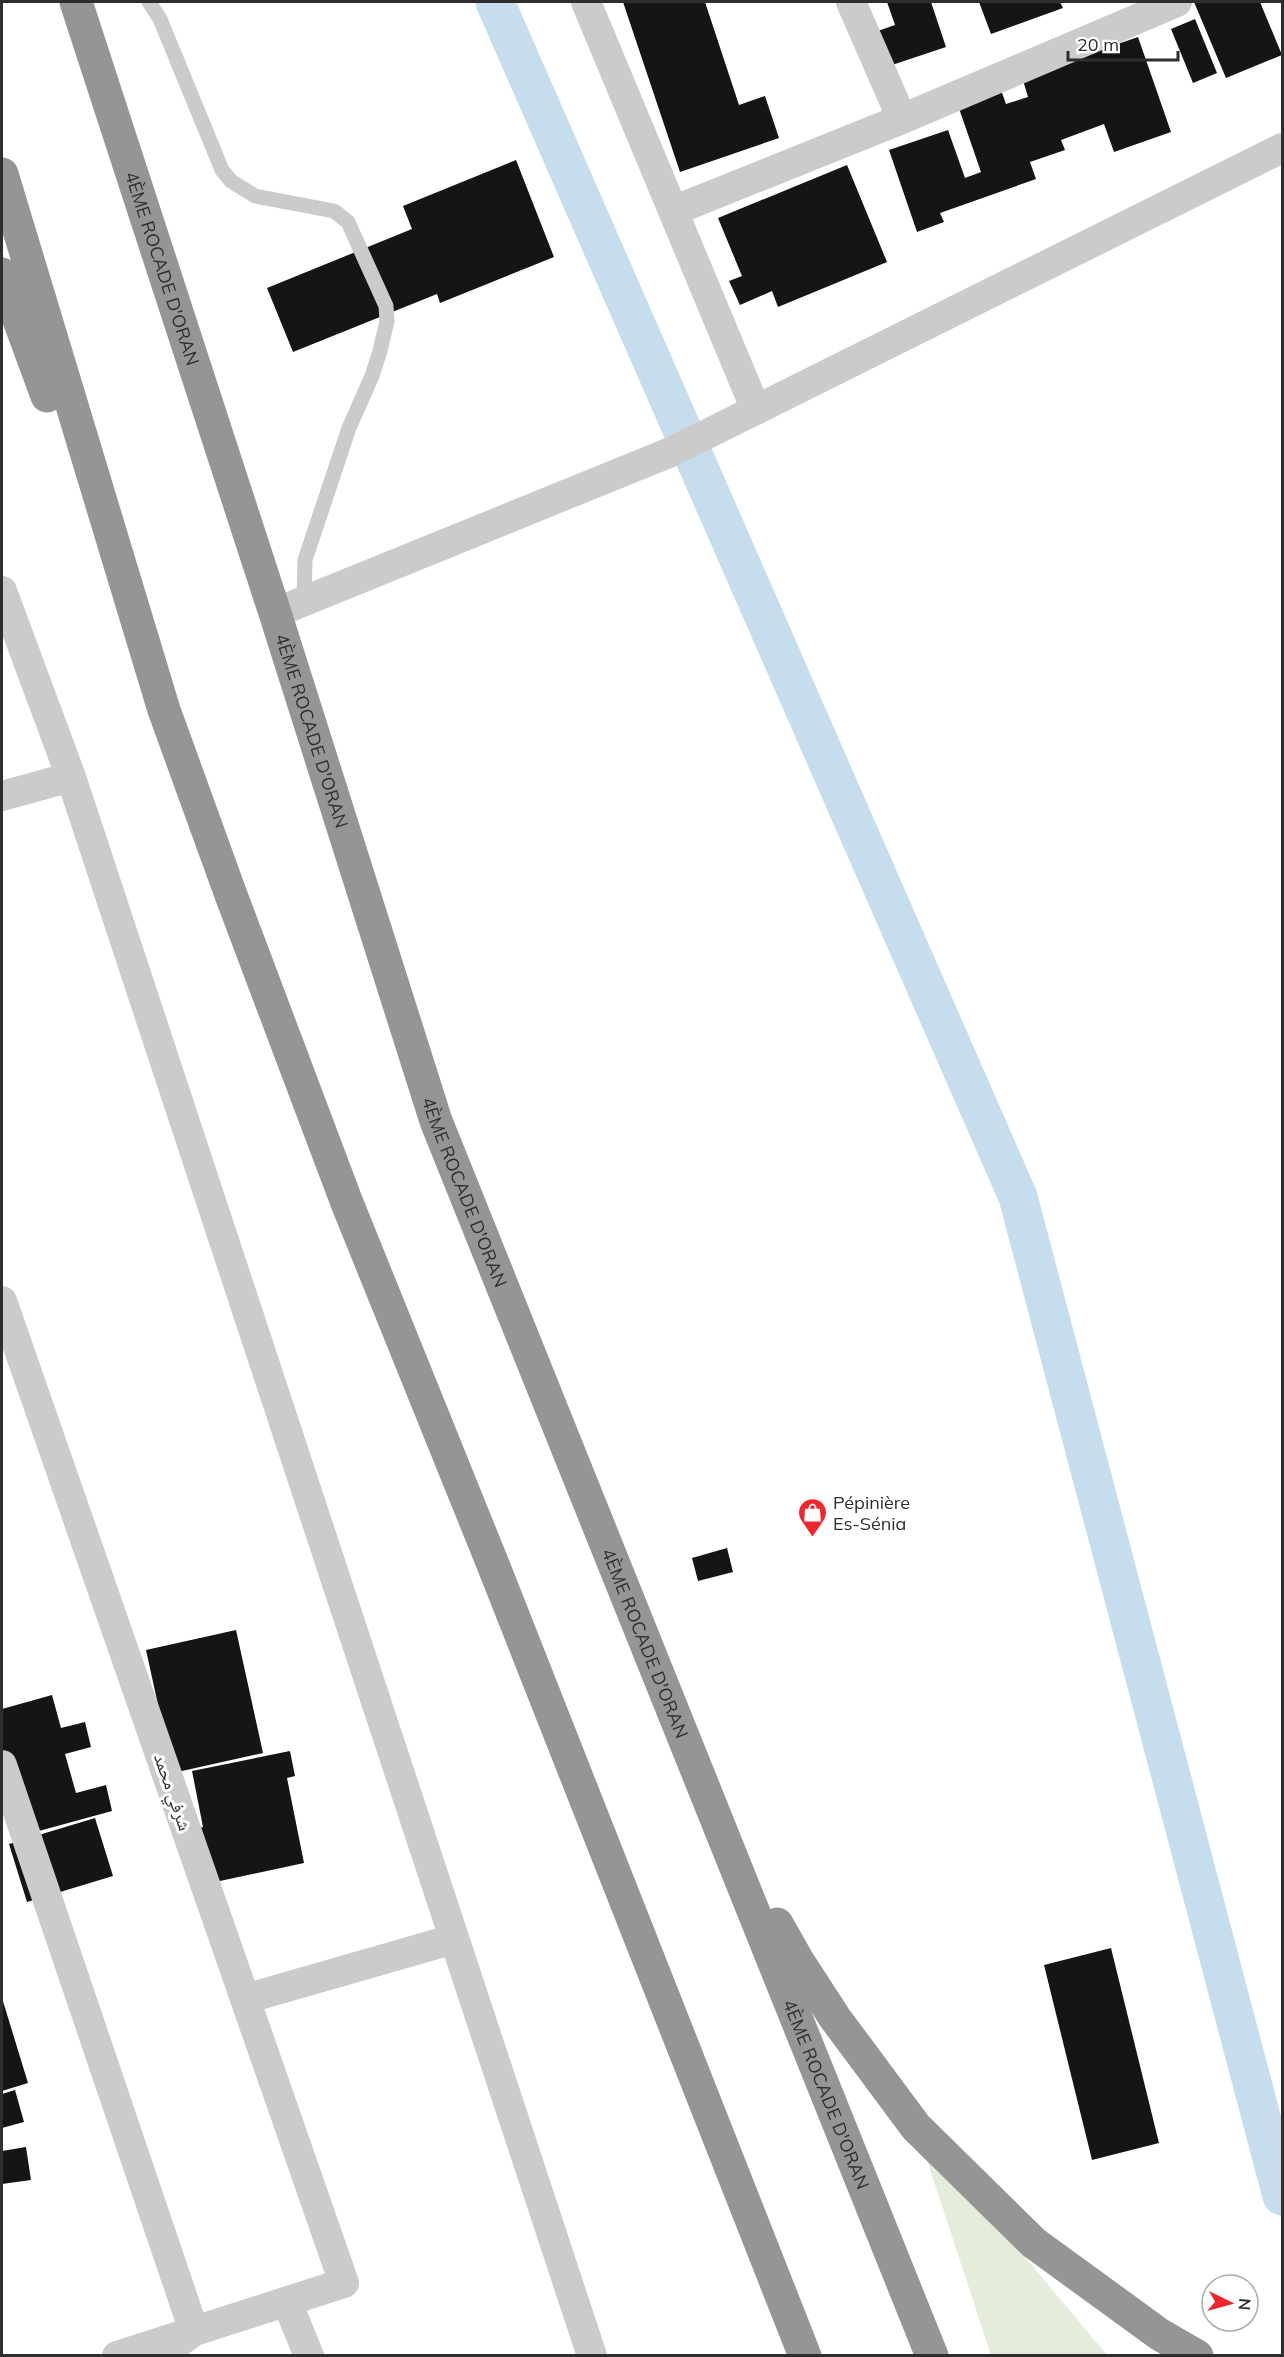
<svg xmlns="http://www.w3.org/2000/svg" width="1284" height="2357" font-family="Mulish,'Noto Naskh Arabic',sans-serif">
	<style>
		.green { fill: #e4eddb }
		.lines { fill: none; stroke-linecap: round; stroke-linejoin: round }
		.canal { stroke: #c6ddee; stroke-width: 39 }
		.building { fill: #151515 }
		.lane { stroke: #cbcbcb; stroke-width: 15 }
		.street { stroke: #cbcbcb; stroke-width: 30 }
		.highway { stroke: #959595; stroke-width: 33 }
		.labels { text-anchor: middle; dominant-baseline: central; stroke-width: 6; stroke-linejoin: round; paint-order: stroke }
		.street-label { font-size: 18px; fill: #2e2e2e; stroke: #fff }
		.poi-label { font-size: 18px; fill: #2e2e2e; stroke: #fff; text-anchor: start }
	</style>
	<rect width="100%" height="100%" fill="#fff"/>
	<path class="green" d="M 916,2127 L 1107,2355 L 991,2355 Z"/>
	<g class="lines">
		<path class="canal" d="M 495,2 L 1018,1197 L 1282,2196"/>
	</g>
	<path class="building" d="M 623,2 L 705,2 L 739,105 L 765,96 L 779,138 L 680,172 Z
		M 887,2 L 931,2 L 946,47 L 880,69 L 869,34 L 895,25 Z
		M 979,2 L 1060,2 L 1063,8 L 991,34 Z
		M 1194,2 L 1260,2 L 1282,55 L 1226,78 Z
		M 1195,19 L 1217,73 L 1193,83 L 1171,29 Z
		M 1138,37 L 1171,132 L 1114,152 L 1104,124 L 1061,140 L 1065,150 L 1030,162 L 1036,179 L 940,213 L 944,222 L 917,232 L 889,150 L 948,130 L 965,178 L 981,172 L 954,94 L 997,79 L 1006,104 L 1028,97 L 1022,77 Z
		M 516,160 L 554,257 L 440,303 L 437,294 L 293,352 L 267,288 L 412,229 L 403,206 Z
		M 847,165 L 887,262 L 778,307 L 772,291 L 740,305 L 729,281 L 742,276 L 718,218 Z
		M 727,1548 L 733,1572 L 698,1581 L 692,1558 Z
		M 236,1630 L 263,1753 L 173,1773 L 146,1650 Z
		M 52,1695 L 61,1728 L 85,1722 L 91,1747 L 65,1754 L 76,1793 L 106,1785 L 112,1811 L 17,1837 L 2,1777 L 2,1709 Z
		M 290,1751 L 295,1776 L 287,1778 L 304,1863 L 192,1887 L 181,1832 L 203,1827 L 192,1771 Z
		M 95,1818 L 113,1876 L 27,1902 L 9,1844 Z
		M 1111,1948 L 1159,2143 L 1092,2160 L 1044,1965 Z
		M 2,1998 L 28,2083 L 2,2091 Z
		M 15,2090 L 24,2122 L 2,2128 L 2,2094 Z
		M 26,2147 L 31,2180 L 2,2184 L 2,2151 Z"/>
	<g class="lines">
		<path class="lane" d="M 149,2 L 160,19 L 222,170 L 231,181 L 255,196 L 334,211 L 348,222 L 386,306 L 387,321 L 380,351 L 372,376 L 349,428 L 305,560 L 304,599"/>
		<path class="street" d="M 586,2 L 756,410
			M 851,2 L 902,119
			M 673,211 L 902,119 L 1177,2
			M 2,591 L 71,777 L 592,2356
			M 275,613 L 671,452 L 1282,148
			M 2,796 L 71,777
			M 2,1301 L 344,2283 L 117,2356
			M 2,1765 L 194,2331 L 178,2343
			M 245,1999 L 454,1939
			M 287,2302 L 309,2356"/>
		<g class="highway">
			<path id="s1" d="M 76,2 L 275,613 L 436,1121 L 932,2356"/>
			<path d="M 2,174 L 164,710 L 231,895 L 347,1203 L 494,1567 L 805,2356"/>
			<path d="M 2,274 L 47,396"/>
			<path d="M 777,1924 L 798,1961 L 835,2018 L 916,2127 L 1034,2243 L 1159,2334 L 1197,2356"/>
		</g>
	</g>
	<defs>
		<symbol id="shop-pin" viewBox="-11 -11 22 30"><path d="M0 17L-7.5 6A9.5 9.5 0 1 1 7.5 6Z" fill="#f0262c" stroke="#fff"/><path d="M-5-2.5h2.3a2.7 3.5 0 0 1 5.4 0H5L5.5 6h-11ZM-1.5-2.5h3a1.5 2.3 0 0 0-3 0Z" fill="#fff"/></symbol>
	</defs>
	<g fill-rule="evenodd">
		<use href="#shop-pin" x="796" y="1496" width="33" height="45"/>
	</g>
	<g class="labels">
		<g class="street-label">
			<text stroke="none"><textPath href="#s1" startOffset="280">4ÈME ROCADE D'ORAN</textPath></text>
			<text stroke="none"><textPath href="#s1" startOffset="766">4ÈME ROCADE D'ORAN</textPath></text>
			<text stroke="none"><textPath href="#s1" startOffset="1252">4ÈME ROCADE D'ORAN</textPath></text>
			<text stroke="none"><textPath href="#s1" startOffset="1738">4ÈME ROCADE D'ORAN</textPath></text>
			<text transform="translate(173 1792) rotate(71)">شرفي محمد</text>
			<text stroke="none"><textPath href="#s1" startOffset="2224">4ÈME ROCADE D'ORAN</textPath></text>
		</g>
		<g class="poi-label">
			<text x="833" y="1502">Pépinière<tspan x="833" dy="21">Es-Sénia</tspan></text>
		</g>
	</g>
	<rect width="1284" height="2357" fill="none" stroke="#2e2e2e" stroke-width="6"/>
	<g transform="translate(1230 2303) rotate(95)"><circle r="28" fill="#ffffff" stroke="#ababab" stroke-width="1.5"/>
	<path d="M0-4.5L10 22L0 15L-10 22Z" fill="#f0262c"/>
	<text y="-9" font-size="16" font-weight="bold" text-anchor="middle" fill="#2e2e2e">N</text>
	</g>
	<path d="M1068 51v9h110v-9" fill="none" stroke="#2e2e2e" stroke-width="3"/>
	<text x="1077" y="51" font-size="18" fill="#2e2e2e" stroke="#ffffff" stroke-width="4.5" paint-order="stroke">20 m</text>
</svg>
